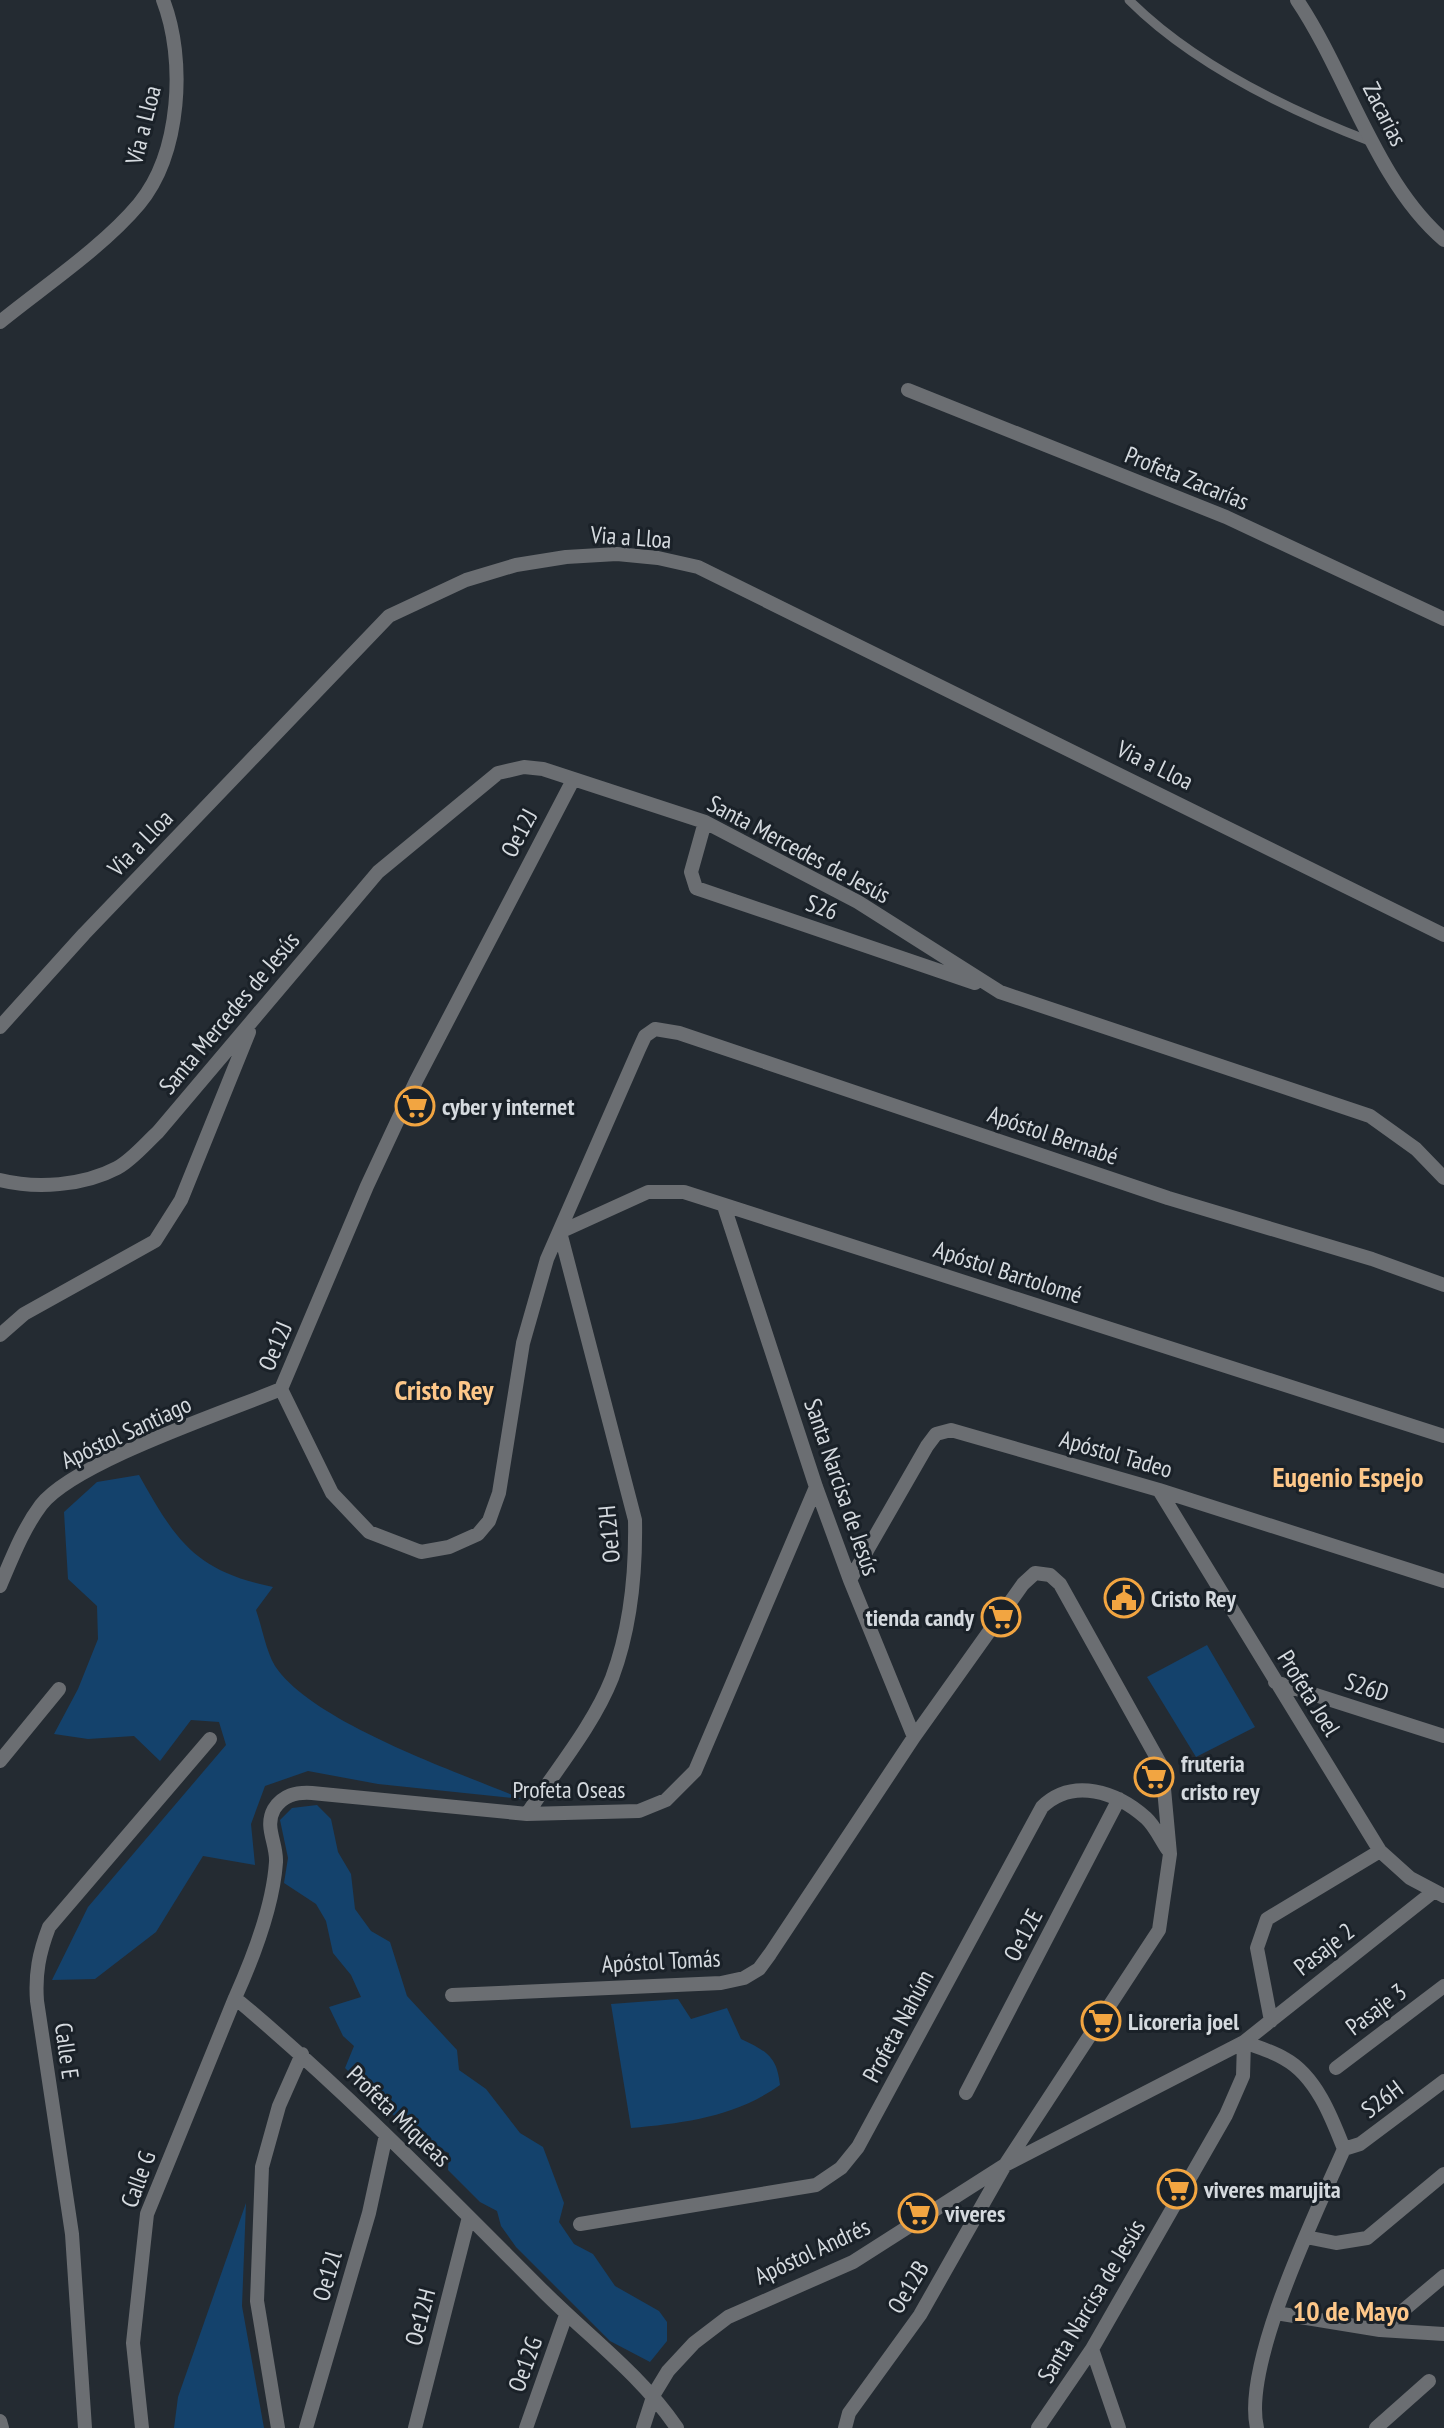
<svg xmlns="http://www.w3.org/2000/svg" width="1444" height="2428" font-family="'PT Sans Narrow',sans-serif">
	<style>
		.green { fill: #14426c }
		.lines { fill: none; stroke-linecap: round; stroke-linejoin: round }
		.service { stroke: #6b6e72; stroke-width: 9 }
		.minor { stroke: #6b6e72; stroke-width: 14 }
		.tertiary { stroke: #6b6e72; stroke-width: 14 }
		.labels { text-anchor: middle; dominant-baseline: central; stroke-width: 6; stroke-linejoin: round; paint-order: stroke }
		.street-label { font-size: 24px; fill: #d5dadf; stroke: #1a2128 }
		.poi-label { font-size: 24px; font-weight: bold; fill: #d5dadf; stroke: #1a2128; text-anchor: start }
		.quarter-label { font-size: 28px; font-weight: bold; fill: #fdc789; stroke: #1a2128 }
	</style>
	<rect width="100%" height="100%" fill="#242b32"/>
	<path class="green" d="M 139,1475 C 176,1541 195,1571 273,1587 L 256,1610 C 262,1627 266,1651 275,1666 C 313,1723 458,1772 522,1799 L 378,1784 L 308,1771 L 265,1786 L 251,1824 L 255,1865 L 203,1856 L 156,1932 L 95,1979 L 52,1980 L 88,1907 L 226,1745 L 219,1722 L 191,1720 L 160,1761 L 134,1736 L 88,1739 L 54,1734 L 78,1689 L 98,1639 L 97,1606 L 68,1579 L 64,1512 L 97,1482 Z
		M 1207,1645 L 1255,1727 L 1196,1757 L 1147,1677 Z
		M 317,1805 L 331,1819 L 338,1852 L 351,1874 L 355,1909 L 371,1931 L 390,1942 L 407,1996 L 457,2050 L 459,2070 L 486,2089 L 520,2133 L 543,2147 L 564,2203 L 559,2222 L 574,2244 L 593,2254 L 615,2286 L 659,2311 L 667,2322 L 667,2341 L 650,2362 L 610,2341 L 516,2247 L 501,2226 L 497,2211 L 480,2202 L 448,2170 L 449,2153 L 420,2141 L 345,2068 L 354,2046 L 343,2036 L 329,2007 L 361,1997 L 351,1975 L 333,1953 L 326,1921 L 316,1904 L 284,1883 L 288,1858 L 280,1820 L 292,1808 Z
		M 678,1999 L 691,2019 L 727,2008 L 741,2039 C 766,2051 777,2056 780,2085 C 735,2117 684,2123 631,2128 L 611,2004 Z
		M 246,2203 L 242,2306 L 264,2428 L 174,2428 L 178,2397 Z"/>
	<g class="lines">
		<path class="service" d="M 1129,0 C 1192,63 1288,110 1372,142"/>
		<path class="minor" d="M 1297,0 C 1347,74 1376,182 1444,240
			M 908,390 L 1226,517 L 1444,619
			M 573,780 L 416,1081 L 367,1186 L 281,1389 L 332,1493 L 369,1532 L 421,1552 L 449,1547 L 478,1534 L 489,1521 L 499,1493 L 523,1343 L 547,1259 L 639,1049 L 645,1036 L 655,1029 L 679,1033 L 1168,1198 L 1372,1259 L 1444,1285
			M 705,822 L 691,872 L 696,888 L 975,983
			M 0,1180 C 36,1189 83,1186 117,1168 C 132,1160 146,1143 158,1132 L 378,872 L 498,773 L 524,767 L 543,769 L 705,822 L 858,902 L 1000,992 L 1370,1116 L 1416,1149 L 1444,1178
			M 724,1206 L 816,1487 L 850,1580 L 914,1737
			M 560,1232 L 648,1192 L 684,1192 L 1444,1436
			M 0,1335 L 24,1314 L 155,1241 L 181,1200 L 249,1032
			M 1159,1490 L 1380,1851 L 1410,1878 L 1444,1896
			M 850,1580 L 927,1446 L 936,1434 L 951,1430 L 1159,1490 L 1444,1581
			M 0,1586 C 12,1558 23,1529 41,1505 C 74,1462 226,1412 281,1389
			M 1275,1682 L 1444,1736
			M 0,1761 L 59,1689
			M 527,1814 C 555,1771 593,1726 612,1678 C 631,1627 636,1574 635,1520 L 560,1232
			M 452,1995 L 721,1983 L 744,1978 L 759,1969 L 770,1954 L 914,1737 L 1023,1584 L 1035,1573 L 1050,1575 L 1060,1584 L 1162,1767 L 1170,1854 L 1159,1930 L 1005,2165 L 920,2315 L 849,2413 L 845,2428
			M 1271,2021 L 1257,1948 L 1267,1919 L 1380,1851
			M 1244,2042 C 1257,2047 1272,2051 1285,2059 C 1316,2076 1332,2118 1344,2149 C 1317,2211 1242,2364 1257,2428
			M 1336,2068 L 1444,1986
			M 966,2093 L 1119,1799
			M 1344,2149 L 1360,2144 L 1444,2081
			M 580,2224 L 816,2185 L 841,2168 L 858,2147 L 1042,1807 C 1073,1777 1117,1792 1146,1818 C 1155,1826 1161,1840 1168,1850
			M 1306,2237 L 1336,2243 L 1367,2238 L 1444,2174
			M 1276,2313 L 1380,2330 L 1444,2334
			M 1380,2330 L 1444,2276
			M 1092,2349 L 1119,2428
			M 0,2421 L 2,2428
			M 85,2428 L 72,2234 L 37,2001 C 35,1974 39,1953 49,1927 L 210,1739
			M 142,2428 L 133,2343 L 147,2214 L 235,1998
			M 278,2428 L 257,2301 L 262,2167 L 279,2106 L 302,2054
			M 306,2428 L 369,2213 L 386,2135
			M 415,2428 L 469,2217
			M 526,2428 L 566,2315
			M 643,2428 L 654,2394 L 668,2371 L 694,2343 L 728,2317 L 853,2262 L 1005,2165 L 1244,2042 L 1433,1892
			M 677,2428 C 641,2375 589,2337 544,2292 C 443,2191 344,2089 235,1998 C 253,1958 273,1907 276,1862 C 277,1843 264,1827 274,1809 C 283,1795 296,1792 312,1793 L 527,1814 L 639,1811 L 666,1800 L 695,1771 L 816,1487
			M 1038,2428 L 1092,2349 L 1226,2115 L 1243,2076 L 1244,2042
			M 1376,2428 L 1429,2381"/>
		<path class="tertiary" d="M 0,322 C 43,287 103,247 139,204 C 181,153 186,59 163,0
			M 0,1027 L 84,934 L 389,616 L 466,580 L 516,565 L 566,557 L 617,554 L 658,558 L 698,567 L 1444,935"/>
	</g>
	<defs>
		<symbol id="supermarket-ring" viewBox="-11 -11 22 22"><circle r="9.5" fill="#1a2128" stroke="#f2a541" stroke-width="1.5"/><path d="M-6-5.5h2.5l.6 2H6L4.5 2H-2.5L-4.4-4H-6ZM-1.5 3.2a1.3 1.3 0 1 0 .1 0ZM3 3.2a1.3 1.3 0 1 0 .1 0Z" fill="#f2a541"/></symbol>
		<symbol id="civic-ring" viewBox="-11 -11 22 22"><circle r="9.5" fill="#1a2128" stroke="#f2a541" stroke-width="1.5"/><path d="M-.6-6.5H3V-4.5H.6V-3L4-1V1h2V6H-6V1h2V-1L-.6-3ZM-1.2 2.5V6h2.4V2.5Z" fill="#f2a541"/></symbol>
	</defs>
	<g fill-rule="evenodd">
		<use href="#supermarket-ring" x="393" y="1084" width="44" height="44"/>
		<use href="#civic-ring" x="1102" y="1576" width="44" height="44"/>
		<use href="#supermarket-ring" x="979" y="1595" width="44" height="44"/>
		<use href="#supermarket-ring" x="1132" y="1755" width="44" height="44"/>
		<use href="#supermarket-ring" x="1079" y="1999" width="44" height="44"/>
		<use href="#supermarket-ring" x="1155" y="2167" width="44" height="44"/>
		<use href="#supermarket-ring" x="896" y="2191" width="44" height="44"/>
	</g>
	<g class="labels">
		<g class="street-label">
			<text transform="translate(1385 114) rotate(63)">Zacarias</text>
			<text transform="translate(143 125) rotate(-76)">Vía a Lloa</text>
			<text transform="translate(1187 478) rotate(22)">Profeta Zacarías</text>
			<text transform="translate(631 537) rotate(4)">Via a Lloa</text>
			<text transform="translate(1155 765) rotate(26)">Via a Lloa</text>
			<text transform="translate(519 833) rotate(-62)">Oe12J</text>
			<text transform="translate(140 843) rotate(-46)">Via a Lloa</text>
			<text transform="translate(799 849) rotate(28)">Santa Mercedes de Jesús</text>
			<text transform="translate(822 907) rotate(19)">S26</text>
			<text transform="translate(229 1013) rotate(-50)">Santa Mercedes de Jesús</text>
			<text transform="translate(1053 1135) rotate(19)">Apóstol Bernabé</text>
			<text transform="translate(1008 1272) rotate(18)">Apóstol Bartolomé</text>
			<text transform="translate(275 1346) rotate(-67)">Oe12J</text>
			<text transform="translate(126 1432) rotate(-25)">Apóstol Santiago</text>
			<text transform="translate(1116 1454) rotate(16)">Apóstol Tadeo</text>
			<text transform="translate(842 1487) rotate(71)">Santa Narcisa de Jesús</text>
			<text transform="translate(609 1534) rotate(-95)">Oe12H</text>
			<text transform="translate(1367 1687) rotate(18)">S26D</text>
			<text transform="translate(1309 1693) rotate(58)">Profeta Joel</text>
			<text x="569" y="1789">Profeta Oseas</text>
			<text transform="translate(1023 1935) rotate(-62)">Oe12E</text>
			<text transform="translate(1324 1949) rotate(-38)">Pasaje 2</text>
			<text transform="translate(661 1961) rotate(-3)">Apóstol Tomás</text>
			<text transform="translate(1376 2009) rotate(-37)">Pasaje 3</text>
			<text transform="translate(898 2026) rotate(-62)">Profeta Nahúm</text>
			<text transform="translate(67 2051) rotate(82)">Calle E</text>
			<text transform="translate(1382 2099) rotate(-37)">S26H</text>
			<text transform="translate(399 2116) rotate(44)">Profeta Miqueas</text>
			<text transform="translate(138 2179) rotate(-70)">Calle G</text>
			<text transform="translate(812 2251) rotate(-25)">Apóstol Andrés</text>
			<text transform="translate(327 2276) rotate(-74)">Oe12l</text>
			<text transform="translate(908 2287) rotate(-59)">Oe12B</text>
			<text transform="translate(1091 2301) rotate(-59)">Santa Narcisa de Jesús</text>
			<text transform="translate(420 2317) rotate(-75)">Oe12H</text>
			<text transform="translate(525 2364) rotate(-70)">Oe12G</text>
		</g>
		<g class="poi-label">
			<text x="442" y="1106">cyber y internet</text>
			<text x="1151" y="1598">Cristo Rey</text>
			<text x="974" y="1617" text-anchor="end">tienda candy</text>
			<text x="1181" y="1763">fruteria<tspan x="1181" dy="28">cristo rey</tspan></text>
			<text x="1128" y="2021">Licoreria joel</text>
			<text x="1204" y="2189">viveres marujita</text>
			<text x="945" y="2213">viveres</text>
		</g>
		<g class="quarter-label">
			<text x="444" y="1389">Cristo Rey</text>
			<text x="1348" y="1476">Eugenio Espejo</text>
			<text x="1351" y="2310">10 de Mayo</text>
		</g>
	</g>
</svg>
